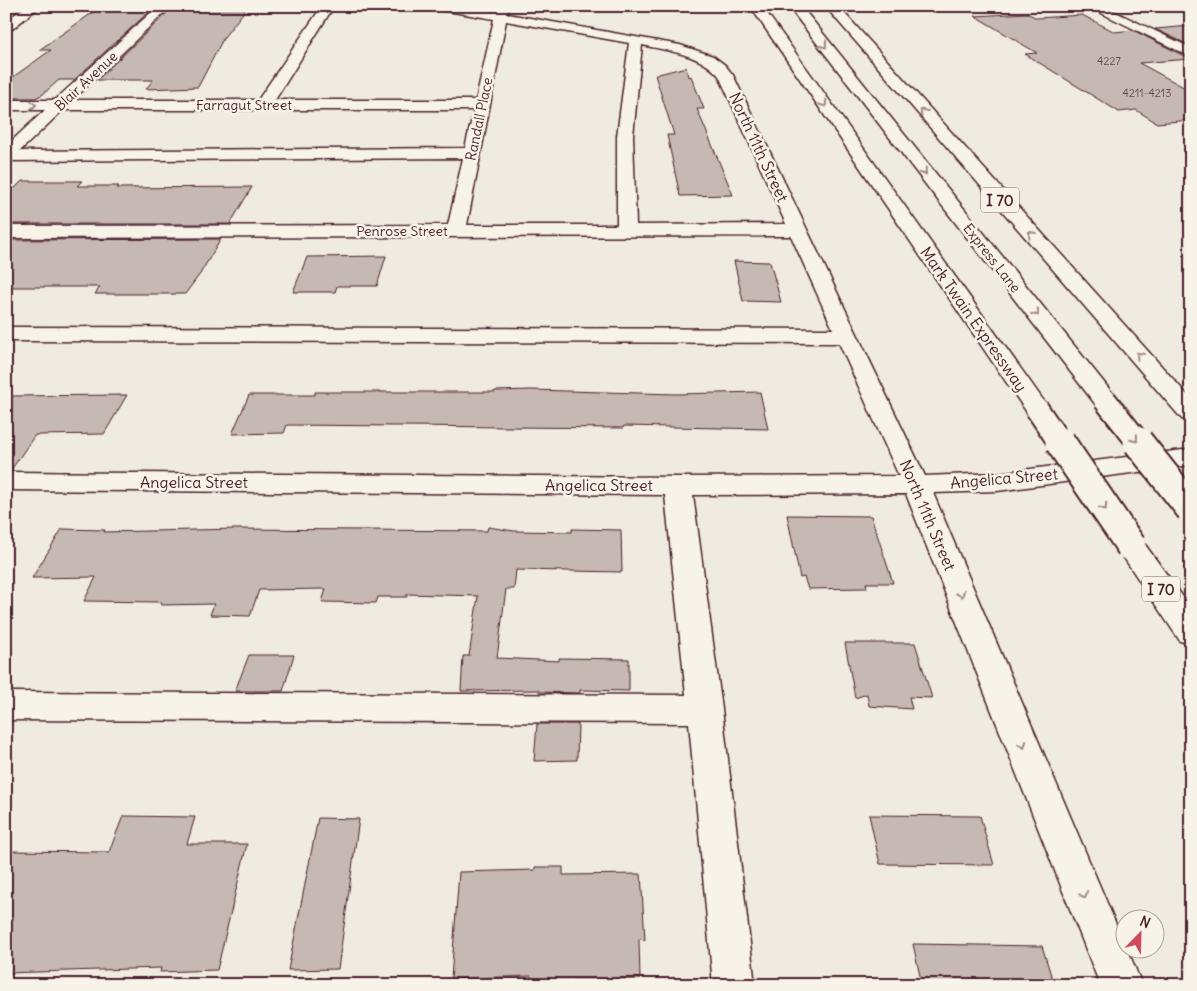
<svg xmlns="http://www.w3.org/2000/svg" width="1197" height="991" font-family="Delius,sans-serif">
	<style>
		.building { fill: #c6b8b3; stroke: #4a1f2b }
		.lines { fill: none; stroke-linecap: round; stroke-linejoin: round }
		.minor-casing { stroke: #4a1f2b; stroke-width: 3 }
		.major-casing { stroke: #4a1f2b; stroke-width: 3 }
		.highway-casing { stroke: #4a1f2b; stroke-width: 3 }
		.minor { fill: #f7f3e8; fill-rule: evenodd }
		.major { fill: #f7f3e8; fill-rule: evenodd }
		.highway { fill: #f7f3e8; fill-rule: evenodd }
		.highway-bridge-far1-casing { stroke: #4a1f2b; stroke-width: 26; stroke-linecap: butt }
		.highway-bridge-casing { stroke: #4a1f2b; stroke-width: 33; stroke-linecap: butt }
		.highway-bridge-far1 { stroke: #f7f3e8; stroke-width: 22 }
		.highway-bridge { stroke: #f7f3e8; stroke-width: 29 }
		.oneway { stroke: #a0898a }
		.labels { text-anchor: middle; dominant-baseline: central; stroke-width: 5; stroke-linejoin: round; paint-order: stroke }
		.far-number-label { font-size: 11px; fill: #69454d }
		.far-street-label { font-size: 14px; fill: #4a1f2b; stroke: #f7f3e8 }
		.shield { fill: #f7f3e8; stroke: #7e5f64; stroke-width: 1 }
		.shield-label { font-size: 15px; font-weight: bold; fill: #4a1f2b }
		.street-label { font-size: 16px; fill: #4a1f2b; stroke: #f7f3e8 }
	</style>
	<rect width="100%" height="100%" fill="#f0ebe0"/>
	<filter id="ink" filterUnits="userSpaceOnUse"><feTurbulence type="fractalNoise" baseFrequency=".02" numOctaves="2"/><feDisplacementMap in="SourceGraphic" scale="10" xChannelSelector="R" yChannelSelector="G"/><feConvolveMatrix kernelMatrix="1 2 1 2 8 2 1 2 1" color-interpolation-filters="sRGB"/></filter>
	<g filter="url(#ink)">
		<path class="building" d="M 246,9 L 224,37 L 198,87 L 146,89 L 153,80 L 97,80 L 170,10 Z
			M 151,10 L 74,80 L 59,80 L 42,95 L 35,98 L 6,98 L 6,82 L 51,50 L 39,50 L 95,11 Z
			M 1027,13 L 1037,18 L 1082,15 L 1115,32 L 1133,30 L 1190,59 L 1139,63 L 1191,91 L 1191,120 L 1157,123 L 1136,110 L 1119,112 L 1025,54 L 1037,53 L 975,16 Z
			M 1191,26 L 1191,46 L 1155,29 Z
			M 686,67 L 688,77 L 691,76 L 704,109 L 697,109 L 733,195 L 680,196 L 667,135 L 674,135 L 655,75 Z
			M 22,181 L 82,181 L 77,186 L 119,186 L 117,188 L 252,187 L 230,224 L 6,224 L 6,197 Z
			M 221,239 L 200,274 L 185,294 L 95,294 L 100,287 L 6,287 L 6,240 Z
			M 386,256 L 377,286 L 337,286 L 335,292 L 293,292 L 307,257 Z
			M 734,261 L 770,262 L 781,302 L 743,301 Z
			M 531,390 L 676,394 L 760,392 L 768,429 L 624,426 L 623,428 L 287,425 L 284,433 L 232,434 L 249,395 L 315,395 L 315,392 L 495,392 L 495,391 Z
			M 127,395 L 104,434 L 35,435 L 11,470 L 6,470 L 6,396 Z
			M 787,515 L 871,516 L 893,583 L 866,583 L 867,588 L 808,589 L 804,577 L 800,578 Z
			M 488,527 L 514,531 L 572,532 L 572,529 L 621,530 L 622,572 L 516,570 L 514,589 L 506,589 L 497,658 L 559,661 L 559,658 L 629,659 L 629,691 L 580,690 L 580,693 L 539,692 L 539,690 L 461,691 L 463,656 L 469,656 L 478,596 L 407,594 L 407,597 L 378,597 L 376,603 L 322,602 L 326,589 L 259,590 L 250,616 L 210,615 L 214,604 L 161,605 L 162,602 L 84,601 L 96,577 L 32,578 L 62,529 L 105,530 L 104,532 L 238,529 L 487,531 Z
			M 845,643 L 915,643 L 932,698 L 909,697 L 912,709 L 869,706 L 867,694 L 855,698 Z
			M 249,655 L 294,655 L 283,691 L 235,691 Z
			M 537,724 L 578,724 L 577,760 L 534,761 Z
			M 869,815 L 980,816 L 994,865 L 880,864 Z
			M 123,816 L 195,817 L 187,844 L 247,844 L 217,970 L 160,972 L 161,968 L 6,973 L 6,851 L 109,852 Z
			M 318,818 L 359,819 L 338,969 L 288,970 Z
			M 535,867 L 563,867 L 563,875 L 641,874 L 645,940 L 639,939 L 640,979 L 531,981 L 531,976 L 451,979 L 459,872 L 535,870 Z
			M 913,944 L 1042,946 L 1054,985 L 922,985 Z"/>
		<g class="lines">
			<defs>
				<path id="minor" d="M 26,6 L 40,6 L 11,30 L 6,31 L 6,21 Z
					M 158,6 L 171,6 L 73,100 L 258,100 L 322,6 L 334,6 L 275,100 L 476,100 L 494,19 L 441,10 L 435,6 L 464,6 L 496,12 L 497,6 L 509,6 L 508,14 L 680,45 L 713,56 L 725,65 L 733,75 L 925,476 L 997,473 L 1191,449 L 1191,465 L 997,491 L 933,493 L 1124,943 L 1124,948 L 1127,948 L 1142,985 L 1100,985 L 906,494 L 693,495 L 722,709 L 755,985 L 713,985 L 689,723 L 6,720 L 6,692 L 686,695 L 665,495 L 6,490 L 6,472 L 678,477 L 899,476 L 839,343 L 6,341 L 6,327 L 833,329 L 791,236 L 6,238 L 6,226 L 448,225 L 463,158 L 6,161 L 6,146 L 45,110 L 6,110 L 6,100 L 55,100 ZM 506,21 L 629,43 L 617,136 L 617,225 L 467,225 ZM 642,45 C 668,51 701,54 719,76 L 786,224 L 636,225 L 633,136 ZM 63,110 L 474,110 L 465,148 L 20,151 Z"/>
				<path id="major" d="M 1087,6 L 1103,6 L 1191,48 L 1191,57 Z"/>
				<path id="highway" d="M 750,6 L 762,6 L 1046,404 L 1049,409 L 1046,414 L 1037,416 L 1028,414 Z
					M 788,6 L 801,6 L 1114,395 L 1117,400 L 1114,405 L 1105,407 L 1096,405 Z
					M 825,6 L 838,6 L 1191,399 L 1191,421 L 1182,419 Z
					M 1131,536 L 1141,539 L 1191,608 L 1191,644 L 1180,641 L 1116,546 L 1121,539 Z"/>
			</defs>
			<use href="#minor" class="minor-casing"/>
			<use href="#major" class="major-casing"/>
			<use href="#highway" class="highway-casing"/>
			<use href="#minor" class="minor"/>
			<use href="#major" class="major"/>
			<use href="#highway" class="highway"/>
			<defs>
				<path id="highway-bridge-far1" d="M 1105,400 L 1139,443
					M 1037,409 L 1060,443"/>
				<path id="highway-bridge" d="M 1060,442 L 1131,546
					M 1138,442 L 1191,509"/>
			</defs>
			<use href="#highway-bridge-far1" class="highway-bridge-far1-casing"/>
			<use href="#highway-bridge" class="highway-bridge-casing"/>
			<use href="#highway-bridge-far1" class="highway-bridge-far1"/>
			<use href="#highway-bridge" class="highway-bridge"/>
		</g>
		<defs><path id="oneway-chevron" d="M-2-3.5L2.5 0L-2 3.5" fill="none" stroke-width="1.6" stroke-linecap="round" stroke-linejoin="round" transform="scale(1.25)"/></defs>
		<g class="oneway">
			<use href="#oneway-chevron" transform="translate(824 45) rotate(52)"/>
			<use href="#oneway-chevron" transform="translate(824 104) rotate(55)"/>
			<use href="#oneway-chevron" transform="translate(33 105)"/>
			<use href="#oneway-chevron" transform="translate(923 112) rotate(-131)"/>
			<use href="#oneway-chevron" transform="translate(924 172) rotate(52)"/>
			<use href="#oneway-chevron" transform="translate(1031 234) rotate(-132)"/>
			<use href="#oneway-chevron" transform="translate(1036 313) rotate(51)"/>
			<use href="#oneway-chevron" transform="translate(1139 355) rotate(-132)"/>
			<use href="#oneway-chevron" transform="translate(1135 439) rotate(52)"/>
			<use href="#oneway-chevron" transform="translate(1104 507) rotate(55)"/>
			<use href="#oneway-chevron" transform="translate(961 594) rotate(68)"/>
			<use href="#oneway-chevron" transform="translate(1023 745) rotate(68)"/>
			<use href="#oneway-chevron" transform="translate(1084 895) rotate(68)"/>
		</g>
	</g>
	<g class="labels">
		<g class="far-number-label">
			<text x="1109" y="61">4227</text>
			<text x="1147" y="93">4211-4213</text>
		</g>
		<g class="far-street-label">
			<text transform="translate(86 81) rotate(-43)">Blair Avenue</text>
			<text x="244" y="105">Farragut Street</text>
			<text transform="translate(479 119) rotate(-78)">Randall Place</text>
			<text x="402" y="231">Penrose Street</text>
			<text transform="translate(992 258) rotate(52)">Express Lane</text>
		</g>
		<g class="shield">
			<rect x="981" y="187.5" width="38" height="25" rx="4"/>
			<rect x="1142" y="576.5" width="38" height="25" rx="4"/>
		</g>
		<g class="shield-label">
			<text x="1000" y="200">I 70</text>
			<text x="1161" y="589">I 70</text>
		</g>
		<g class="street-label">
			<text transform="translate(759 147) rotate(65)">North 11th Street</text>
			<text transform="translate(974 319) rotate(55)">Mark Twain Expressway</text>
			<text transform="translate(1004 478) rotate(-5)">Angelica Street</text>
			<text x="194" y="482">Angelica Street</text>
			<text x="599" y="485">Angelica Street</text>
			<text transform="translate(928 515) rotate(67)">North 11th Street</text>
		</g>
	</g>
	<rect width="1197" height="991" fill="none" stroke="#f7f3e8" stroke-width="25"/>
	<rect x="12" y="12" width="1172" height="966" fill="none" stroke="#4a1f2b" stroke-width="2" filter="url(#ink)"/>
	<g transform="translate(1140 934) rotate(23)"><circle r="24" fill="#f7f3e8" stroke="#b29e9c"/>
	<path d="M0-4L9 19L0 12L-9 19Z" fill="#d1495b"/>
	<text y="-8" font-size="14" font-weight="bold" text-anchor="middle" fill="#4a1f2b">N</text>
	</g>
</svg>
